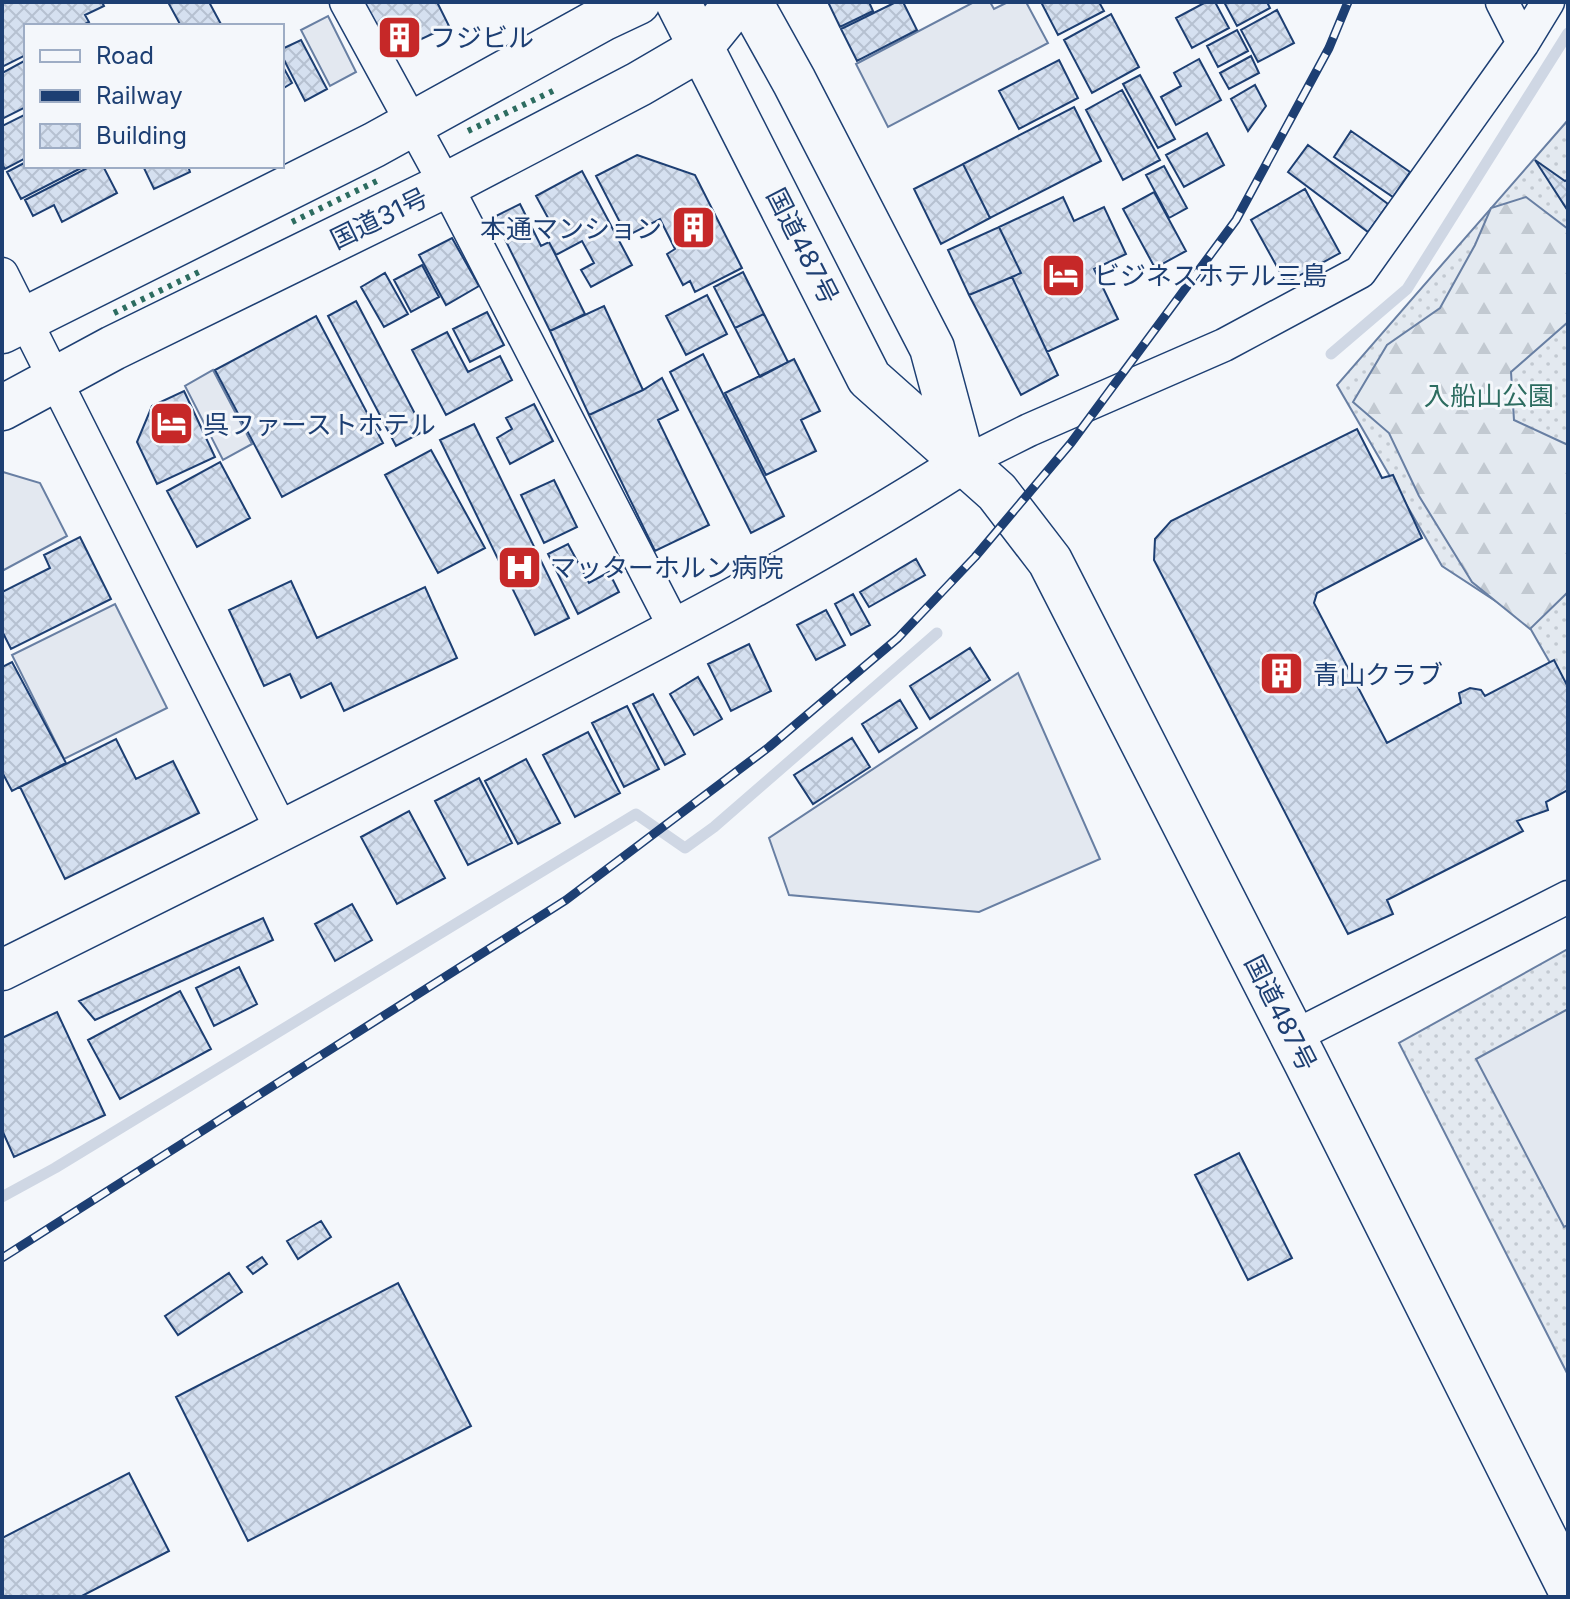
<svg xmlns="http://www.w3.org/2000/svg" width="1570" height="1599" font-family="Inter,'Noto Sans JP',sans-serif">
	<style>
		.grass { fill: url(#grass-dots); stroke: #687fa3; stroke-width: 2 }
		.forest { fill: url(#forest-firs); stroke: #687fa3; stroke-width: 2 }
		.parking { fill: #e3e8f0; stroke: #687fa3; stroke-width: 2 }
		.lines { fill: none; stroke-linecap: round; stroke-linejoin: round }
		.stream { stroke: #cfd7e4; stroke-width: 11 }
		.building { fill: url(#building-cross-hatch); stroke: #1d3f73; stroke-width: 2 }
		.minor-casing { stroke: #1d3f73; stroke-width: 35 }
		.tertiary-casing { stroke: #1d3f73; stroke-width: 43 }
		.trunk-casing { stroke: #1d3f73; stroke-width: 47 }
		.minor { stroke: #f4f7fb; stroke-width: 32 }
		.tertiary { stroke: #f4f7fb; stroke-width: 40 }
		.trunk { stroke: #f4f7fb; stroke-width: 44 }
		.rail-casing { stroke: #1d3f73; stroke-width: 9 }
		.rail { stroke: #f4f7fb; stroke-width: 6; stroke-dasharray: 18; stroke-linecap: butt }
		.hedge { stroke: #2c6c60; stroke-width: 6; stroke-dasharray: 4 6; stroke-linecap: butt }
		.labels { text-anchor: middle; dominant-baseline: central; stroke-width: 6; stroke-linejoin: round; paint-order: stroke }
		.poi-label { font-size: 26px; fill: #1d3f73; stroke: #f4f7fb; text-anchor: start }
		.street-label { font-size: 26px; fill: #1d3f73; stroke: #f4f7fb }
		.park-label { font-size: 26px; fill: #2c6c60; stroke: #f4f7fb }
	</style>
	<defs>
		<pattern id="grass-dots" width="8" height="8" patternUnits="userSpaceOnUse" patternTransform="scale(2)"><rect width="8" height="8" fill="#e3e9f0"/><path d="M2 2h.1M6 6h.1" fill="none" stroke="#c2c9d1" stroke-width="1.8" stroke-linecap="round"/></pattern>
		<pattern id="forest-firs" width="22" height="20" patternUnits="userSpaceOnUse" patternTransform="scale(2)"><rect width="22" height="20" fill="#e3e9f0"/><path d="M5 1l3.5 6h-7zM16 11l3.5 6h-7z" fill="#c2c9d1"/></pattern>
		<pattern id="building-cross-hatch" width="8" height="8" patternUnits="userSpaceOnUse" patternTransform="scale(2)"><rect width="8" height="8" fill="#d5e0f0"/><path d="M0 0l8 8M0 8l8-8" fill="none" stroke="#b6c1d1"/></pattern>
	</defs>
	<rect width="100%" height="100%" fill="#f4f7fb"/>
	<path class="grass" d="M 1568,120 L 1568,694 L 1526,621 L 1442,566 L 1337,385 Z
		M 1568,949 L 1568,1375 L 1399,1043 Z"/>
	<path class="forest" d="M 1526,197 L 1568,229 L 1568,322 L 1511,372 L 1514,420 L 1568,445 L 1568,592 L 1530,629 L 1472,582 L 1419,496 L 1389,433 L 1353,402 L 1387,345 L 1440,308 L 1475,245 L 1491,208 Z"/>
	<path class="parking" d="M 974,2 L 990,2 L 994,9 L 1008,2 L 1026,2 L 1048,43 L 888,127 L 856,64 Z
		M 328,16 L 356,72 L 330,86 L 301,30 Z
		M 213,370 L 252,444 L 223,460 L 185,386 Z
		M 3,472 L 40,483 L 67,536 L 2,571 Z
		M 115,604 L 167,708 L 64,759 L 12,655 Z
		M 1018,673 L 1100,859 L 979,912 L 789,895 L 769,838 Z
		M 1568,1009 L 1568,1225 L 1564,1227 L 1476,1059 Z"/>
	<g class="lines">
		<path class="stream" d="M 1331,354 L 1407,289 L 1568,33
			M 2,1197 L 55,1168 L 636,814 L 685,848 L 714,827 L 937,633"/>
	</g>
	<path class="building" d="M 2,2 L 102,2 L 104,6 L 85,15 L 89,22 L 81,26 L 26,26 L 26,55 L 2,67 Z
		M 173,2 L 209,2 L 222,26 L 181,26 L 169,4 Z
		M 356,2 L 437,2 L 449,26 L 392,53 L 379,48 Z
		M 828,2 L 869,2 L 873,11 L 840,27 Z
		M 896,2 L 903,2 L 917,30 L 857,61 L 841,29 Z
		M 1041,2 L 1099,2 L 1104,11 L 1058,35 Z
		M 1206,2 L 1215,2 L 1229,28 L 1192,48 L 1176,18 Z
		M 1224,2 L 1267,2 L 1270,8 L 1237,26 Z
		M 1277,10 L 1294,43 L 1258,62 L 1241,30 Z
		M 1111,14 L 1139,67 L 1092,93 L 1064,40 Z
		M 1237,30 L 1248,51 L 1218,67 L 1207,46 Z
		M 301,40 L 327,89 L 305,101 L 282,56 L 282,49 Z
		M 1251,56 L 1259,73 L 1229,89 L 1220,73 Z
		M 1199,59 L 1221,100 L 1176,125 L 1161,97 L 1181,86 L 1174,73 Z
		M 26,60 L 26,107 L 2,119 L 2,73 Z
		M 1059,60 L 1078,98 L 1019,129 L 999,91 Z
		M 282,65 L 292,83 L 282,89 Z
		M 1140,75 L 1175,139 L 1158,148 L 1123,84 Z
		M 1255,85 L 1266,106 L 1248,131 L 1231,99 Z
		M 1122,90 L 1160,160 L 1123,180 L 1086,110 Z
		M 1074,107 L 1101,161 L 990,218 L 963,164 Z
		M 26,114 L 26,158 L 5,169 L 2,164 L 2,126 Z
		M 1351,131 L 1410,172 L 1393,197 L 1334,157 Z
		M 1207,133 L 1224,165 L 1184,187 L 1166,155 Z
		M 1308,145 L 1388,204 L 1368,232 L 1288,172 Z
		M 637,155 L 695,175 L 742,268 L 695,292 L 690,281 L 683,285 L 667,254 L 675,249 L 660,219 L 627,236 L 596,176 Z
		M 1535,160 L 1565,181 L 1568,179 L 1568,211 Z
		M 26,162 L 26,166 L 85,166 L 21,199 L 7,172 Z
		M 963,164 L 990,218 L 941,244 L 914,189 Z
		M 91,166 L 103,166 L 117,193 L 62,222 L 54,205 L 33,216 L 25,200 Z
		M 143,166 L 188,166 L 190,172 L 154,189 Z
		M 1164,166 L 1187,208 L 1169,218 L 1146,175 Z
		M 582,171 L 632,265 L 591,287 L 581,270 L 594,263 L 582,241 L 556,255 L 544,233 L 553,227 L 536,196 Z
		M 1305,189 L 1340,253 L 1286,283 L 1251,220 Z
		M 1154,192 L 1186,251 L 1155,268 L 1123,209 Z
		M 1063,197 L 1074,221 L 1104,207 L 1126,254 L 1094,269 L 1118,319 L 1047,352 L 1012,277 L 1021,273 L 999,227 Z
		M 520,204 L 541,246 L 549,242 L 585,314 L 550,331 L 494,217 Z
		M 999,227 L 1021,273 L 969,295 L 948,250 Z
		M 452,238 L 479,286 L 446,305 L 419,255 Z
		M 422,265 L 439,297 L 411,312 L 394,280 Z
		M 743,272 L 764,314 L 735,328 L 714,287 Z
		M 385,273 L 408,314 L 384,327 L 361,287 Z
		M 1012,277 L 1058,375 L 1021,395 L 969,295 Z
		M 707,295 L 727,334 L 686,355 L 666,316 Z
		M 356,301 L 424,431 L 396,446 L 328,316 Z
		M 604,306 L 643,390 L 589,415 L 550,331 Z
		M 487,312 L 504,345 L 470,362 L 453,329 Z
		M 764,314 L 788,362 L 760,377 L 735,328 Z
		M 316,316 L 383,443 L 282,497 L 215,370 Z
		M 447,332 L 468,372 L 500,356 L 512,380 L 446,415 L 412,350 Z
		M 703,354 L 784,516 L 751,533 L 670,372 Z
		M 794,359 L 820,411 L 801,420 L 816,451 L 766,475 L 725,393 Z
		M 662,378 L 678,410 L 658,420 L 709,525 L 655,551 L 589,415 L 643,390 Z
		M 184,391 L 215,457 L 157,484 L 137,442 L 152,406 Z
		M 534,404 L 553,441 L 510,464 L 497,438 L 512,429 L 506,418 Z
		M 474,424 L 569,618 L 535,635 L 440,440 Z
		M 1357,429 L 1382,478 L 1393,475 L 1422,538 L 1317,593 L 1314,603 L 1387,743 L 1461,703 L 1459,693 L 1470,688 L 1481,690 L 1485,696 L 1554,660 L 1568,687 L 1568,790 L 1546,802 L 1548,810 L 1517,821 L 1523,831 L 1387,900 L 1393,914 L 1348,934 L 1154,560 L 1155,539 L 1171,521 Z
		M 431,450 L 485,548 L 438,573 L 385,475 Z
		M 220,462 L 250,518 L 197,547 L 167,491 Z
		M 554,480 L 577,527 L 544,543 L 521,495 Z
		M 80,537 L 111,599 L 11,649 L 2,631 L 2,592 L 50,568 L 44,555 Z
		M 568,544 L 589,583 L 609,572 L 619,592 L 578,614 L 548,554 Z
		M 916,559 L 925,575 L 869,607 L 860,592 Z
		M 291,581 L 317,638 L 425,587 L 457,658 L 344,711 L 331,683 L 301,698 L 290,674 L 264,686 L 229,610 Z
		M 853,594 L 870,625 L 851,635 L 835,604 Z
		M 826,610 L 845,645 L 816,660 L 797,625 Z
		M 749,644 L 771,691 L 731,711 L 708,664 Z
		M 970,648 L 990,680 L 930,719 L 910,686 Z
		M 12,662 L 66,763 L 12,791 L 2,772 L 2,667 Z
		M 698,677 L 722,719 L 694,735 L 670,694 Z
		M 653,694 L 685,754 L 665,765 L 633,704 Z
		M 900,700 L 917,728 L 879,752 L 862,724 Z
		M 627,706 L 659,769 L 624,787 L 592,723 Z
		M 588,732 L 620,793 L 575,817 L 543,755 Z
		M 852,738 L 870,767 L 813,804 L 794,775 Z
		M 116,739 L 136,779 L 173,761 L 199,813 L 65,879 L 20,787 Z
		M 526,759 L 560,823 L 518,844 L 485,781 Z
		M 479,778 L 512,843 L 468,865 L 435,801 Z
		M 409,811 L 445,878 L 397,904 L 361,837 Z
		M 352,904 L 372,940 L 335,961 L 315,924 Z
		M 263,918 L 273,940 L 95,1020 L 79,1001 Z
		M 239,967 L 257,1004 L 214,1026 L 196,988 Z
		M 180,991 L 211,1049 L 120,1099 L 88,1040 Z
		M 57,1012 L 105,1115 L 14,1157 L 2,1130 L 2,1038 Z
		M 1239,1153 L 1292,1258 L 1248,1280 L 1195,1175 Z
		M 321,1221 L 331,1237 L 298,1259 L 287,1241 Z
		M 262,1257 L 267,1264 L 253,1274 L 247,1267 Z
		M 229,1273 L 242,1292 L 178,1335 L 165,1316 Z
		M 398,1283 L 471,1426 L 248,1541 L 176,1397 Z
		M 129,1473 L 169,1551 L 80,1597 L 2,1597 L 2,1538 Z"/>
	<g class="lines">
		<defs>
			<path id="minor" d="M 346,2 L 446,185 L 676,630
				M 1502,2 L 1523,43
				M 2,274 L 282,831
				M 963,463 L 1029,430 L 1224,345 L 1360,272 L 1523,43 L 1548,2
				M 1293,1037 L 1568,897"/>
			<path id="tertiary" d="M 2,970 C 170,887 337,803 504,718 C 660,638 815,558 963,463"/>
			<path id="trunk" d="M 678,2 L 869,378 L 997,492 L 1050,561 L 1306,1062 L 1568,1585
				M 750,2 L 794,81 L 932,348 L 963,463
				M 2,331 L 374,145 L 604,18 L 638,2
				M 2,408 L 113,348 L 446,185 L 639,84 L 699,49 L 737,2"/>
		</defs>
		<use href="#minor" class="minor-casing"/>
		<use href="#tertiary" class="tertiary-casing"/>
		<use href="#trunk" class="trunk-casing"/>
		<use href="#minor" class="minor"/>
		<use href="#tertiary" class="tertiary"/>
		<use href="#trunk" class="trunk"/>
		<defs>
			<path id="rail" d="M 2,1258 L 566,900 L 769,747 L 898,638 L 975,557 L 1071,443 L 1236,220 L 1329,48 L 1348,2"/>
		</defs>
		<use href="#rail" class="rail-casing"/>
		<use href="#rail" class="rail"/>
		<path class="hedge" d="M 468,131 L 557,89
			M 292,222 L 381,179
			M 114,313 L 203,270"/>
	</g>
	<defs>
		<symbol id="building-square" viewBox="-11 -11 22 22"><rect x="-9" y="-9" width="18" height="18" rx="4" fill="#c62828" stroke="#f4f7fb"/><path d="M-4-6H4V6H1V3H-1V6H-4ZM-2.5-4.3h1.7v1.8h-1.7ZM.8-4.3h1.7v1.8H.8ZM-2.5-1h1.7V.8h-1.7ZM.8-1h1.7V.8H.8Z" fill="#fff"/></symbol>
		<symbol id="hotel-square" viewBox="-11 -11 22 22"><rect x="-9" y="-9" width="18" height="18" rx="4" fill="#c62828" stroke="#f4f7fb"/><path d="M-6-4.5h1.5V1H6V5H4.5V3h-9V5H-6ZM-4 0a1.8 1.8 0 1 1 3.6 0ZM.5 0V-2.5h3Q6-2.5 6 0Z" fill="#fff"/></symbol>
		<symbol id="hospital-square" viewBox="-11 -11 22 22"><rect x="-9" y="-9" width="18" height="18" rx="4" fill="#c62828" stroke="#f4f7fb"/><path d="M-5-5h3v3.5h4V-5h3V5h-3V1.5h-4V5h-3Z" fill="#fff"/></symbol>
	</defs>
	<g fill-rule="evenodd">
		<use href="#building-square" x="374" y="12" width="51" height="51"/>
		<use href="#building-square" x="668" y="202" width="51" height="51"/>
		<use href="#hotel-square" x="1038" y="250" width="51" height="51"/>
		<use href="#hotel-square" x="146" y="398" width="51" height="51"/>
		<use href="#hospital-square" x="494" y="542" width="51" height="51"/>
		<use href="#building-square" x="1256" y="648" width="51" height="51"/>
	</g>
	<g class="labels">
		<g class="poi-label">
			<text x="430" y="37">フジビル</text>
			<text x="662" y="228" text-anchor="end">本通マンション</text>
			<text x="1094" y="275">ビジネスホテル三島</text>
			<text x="203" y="424">呉ファーストホテル</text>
			<text x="550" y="567">マッターホルン病院</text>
			<text x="1313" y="674">青山クラブ</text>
		</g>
		<g class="street-label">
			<text transform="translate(379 218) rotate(-26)">国道31号</text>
			<text transform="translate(803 246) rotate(63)">国道487号</text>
			<text transform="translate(1281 1013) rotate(63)">国道487号</text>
		</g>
		<g class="park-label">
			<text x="1489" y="395">入船山公園</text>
		</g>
	</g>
	<rect width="1570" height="1599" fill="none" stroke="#1d3f73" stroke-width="8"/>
	<rect x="24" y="24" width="260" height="144" fill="#f4f7fb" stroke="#9eadc5" stroke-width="2"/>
	<rect x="40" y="50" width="40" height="12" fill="#f4f7fb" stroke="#9eadc5" stroke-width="2"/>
	<text x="96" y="64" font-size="24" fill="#1d3f73">Road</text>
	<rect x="40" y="90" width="40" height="12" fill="#1d3f73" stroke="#9eadc5" stroke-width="2"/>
	<text x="96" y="104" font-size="24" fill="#1d3f73">Railway</text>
	<rect x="40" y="124" width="40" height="24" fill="url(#building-cross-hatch)" stroke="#9eadc5" stroke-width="2"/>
	<text x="96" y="144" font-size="24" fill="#1d3f73">Building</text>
</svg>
